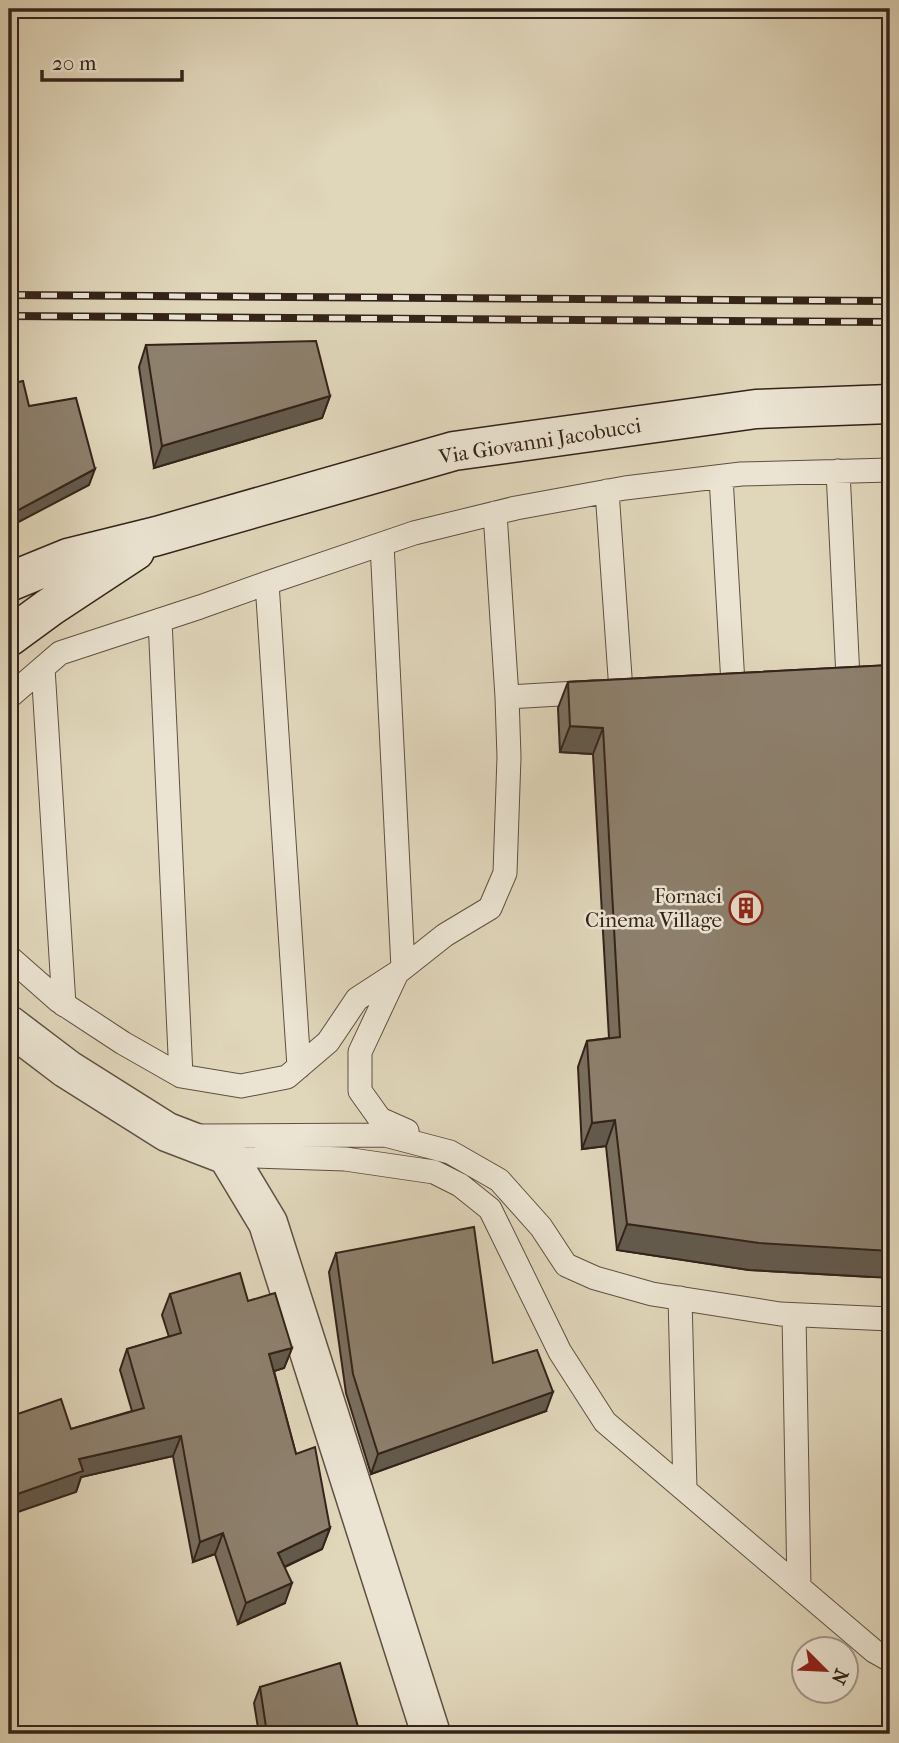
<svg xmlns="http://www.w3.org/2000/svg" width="899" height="1743" font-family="'IM FELL French Canon',serif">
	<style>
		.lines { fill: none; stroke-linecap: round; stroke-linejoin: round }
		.lane-casing { stroke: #5f5042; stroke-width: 25 }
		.street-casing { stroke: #5f5042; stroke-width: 41 }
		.secondary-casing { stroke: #34231a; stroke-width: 41 }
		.lane { stroke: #ebe4d2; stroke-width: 23 }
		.street { stroke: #ebe4d2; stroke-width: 38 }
		.secondary { stroke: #ebe4d2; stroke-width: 38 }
		.rail-casing { stroke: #34231a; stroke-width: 8 }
		.rail { stroke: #ebe4d2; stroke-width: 5; stroke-dasharray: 16; stroke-linecap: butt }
		.wall { fill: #796e5e; stroke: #34231a; stroke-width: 2 }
		.shaded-wall { fill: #635a4c; stroke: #34231a; stroke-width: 2 }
		.building { fill: #8d806d; stroke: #34231a; stroke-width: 2 }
		.labels { text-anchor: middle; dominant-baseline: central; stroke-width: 5; stroke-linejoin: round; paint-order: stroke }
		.street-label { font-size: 21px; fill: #34231a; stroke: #ebe4d2 }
		.poi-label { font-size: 21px; fill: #34231a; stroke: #ebe4d2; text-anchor: end }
	</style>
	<rect width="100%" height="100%" fill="#e0d6ba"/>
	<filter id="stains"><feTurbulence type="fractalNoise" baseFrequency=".00286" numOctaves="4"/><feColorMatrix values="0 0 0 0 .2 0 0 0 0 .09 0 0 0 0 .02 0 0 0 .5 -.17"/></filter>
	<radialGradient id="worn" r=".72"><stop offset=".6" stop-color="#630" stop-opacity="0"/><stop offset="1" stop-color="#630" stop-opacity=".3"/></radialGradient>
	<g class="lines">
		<defs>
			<path id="lane" d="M 838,471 L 848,678
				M 721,477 L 733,684
				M 607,491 L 621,691
				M 495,513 L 507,697
				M 382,544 L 403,968
				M 267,583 L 299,1067
				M 160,620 L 181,1076
				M 43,668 L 64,1005
				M 9,697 L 60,653 L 200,607 L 267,583 L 414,533 L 516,508 L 625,488 L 741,474 L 890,470
				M 9,957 L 59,1001 L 123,1043 L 181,1076 L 241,1086 L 287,1077 L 328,1042 L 357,999 L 397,973 L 445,935 L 490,908 L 505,873 L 509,757 L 507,697 L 594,692
				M 397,973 L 360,1052 L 360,1091 L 380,1119 L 407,1131
				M 200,1136 L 385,1135 L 450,1152 L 499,1180 L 541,1227 L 566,1265 L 595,1278 L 652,1294 L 780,1314 L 890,1319
				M 227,1155 L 345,1159 L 434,1172 L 460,1185 L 490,1209 L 560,1352 L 605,1422 L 874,1651 L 890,1660
				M 680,1298 L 685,1489
				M 794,1315 L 799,1587"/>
			<path id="street" d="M 9,1025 L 67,1069 L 167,1132 L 227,1155 L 268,1223 L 431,1734"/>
			<path id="secondary" d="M 9,582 L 68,558 L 157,536 L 454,451 L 756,409 L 890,404
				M 9,637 L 50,607 L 135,551"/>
		</defs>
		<use href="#lane" class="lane-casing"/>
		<use href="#street" class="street-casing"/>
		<use href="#secondary" class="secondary-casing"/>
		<use href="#lane" class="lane"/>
		<use href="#street" class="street"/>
		<use href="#secondary" class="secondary"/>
		<defs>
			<path id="rail" d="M 9,295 L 890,301
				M 9,316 L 890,322"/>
		</defs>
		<use href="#rail" class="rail-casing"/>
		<use href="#rail" class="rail"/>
	</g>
	<path class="wall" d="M 146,345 L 330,396 L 322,418 L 154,468 L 139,367 Z
		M 890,665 L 870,1277 L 749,1270 L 617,1250 L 606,1146 L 582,1149 L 578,1067 L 587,1041 L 609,1038 L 593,754 L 560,752 L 558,708 L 568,682 Z
		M 336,1253 L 493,1363 L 546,1411 L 371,1474 L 346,1393 L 329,1272 Z
		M 170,1294 L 248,1301 L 292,1348 L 284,1368 L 274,1371 L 296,1454 L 330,1528 L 322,1549 L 285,1567 L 285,1603 L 238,1624 L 215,1554 L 193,1562 L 173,1456 L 81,1477 L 76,1492 L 71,1429 L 132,1411 L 120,1370 L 127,1349 L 169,1337 L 162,1315 Z
		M 260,1687 L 360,1734 L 259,1734 L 254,1703 Z"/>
	<path class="shaded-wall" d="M 330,396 L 322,418 L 154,468 L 162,446 Z
		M 95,469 L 89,485 L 9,527 L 9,515 Z
		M 570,726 L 603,728 L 593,754 L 560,752 Z
		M 615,1120 L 606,1146 L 582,1149 L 592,1123 Z
		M 627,1224 L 890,1251 L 890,1278 L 749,1270 L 617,1250 Z
		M 292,1348 L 284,1368 L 262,1375 L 269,1354 Z
		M 553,1392 L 546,1411 L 371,1474 L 378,1454 Z
		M 181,1436 L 173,1456 L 81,1477 L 76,1492 L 9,1515 L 9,1497 L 79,1459 Z
		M 330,1528 L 322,1549 L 271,1573 L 278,1553 Z
		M 223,1533 L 215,1554 L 193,1562 L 200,1542 Z
		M 292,1583 L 285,1603 L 238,1624 L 246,1603 Z"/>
	<path class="building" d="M 316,341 L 330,396 L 162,446 L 146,345 Z
		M 23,381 L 29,406 L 76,398 L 95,469 L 9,515 L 9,384 Z
		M 890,665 L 890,1251 L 759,1243 L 627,1224 L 615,1120 L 592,1123 L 587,1041 L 620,1037 L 603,728 L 570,726 L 568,682 Z
		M 474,1227 L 493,1363 L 537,1350 L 553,1392 L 378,1454 L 353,1374 L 336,1253 Z
		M 240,1273 L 248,1301 L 275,1293 L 292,1348 L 269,1354 L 296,1454 L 315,1447 L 330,1528 L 278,1553 L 292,1583 L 246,1603 L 223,1533 L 200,1542 L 181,1436 L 79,1459 L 83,1471 L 9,1497 L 9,1417 L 61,1399 L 71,1429 L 144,1408 L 127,1349 L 181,1333 L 170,1294 Z
		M 340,1663 L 360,1734 L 267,1734 L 260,1687 Z"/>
	<defs>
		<symbol id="building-ring" viewBox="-11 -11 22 22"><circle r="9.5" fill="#ebe4d2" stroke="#8f2418" stroke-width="1.5"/><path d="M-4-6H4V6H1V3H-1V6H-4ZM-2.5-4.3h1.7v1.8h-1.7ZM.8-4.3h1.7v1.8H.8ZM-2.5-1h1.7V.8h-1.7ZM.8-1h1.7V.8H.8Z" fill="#8f2418"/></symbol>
	</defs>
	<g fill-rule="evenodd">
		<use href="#building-ring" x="727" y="889" width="38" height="38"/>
	</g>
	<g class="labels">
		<g class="street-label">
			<text transform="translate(540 441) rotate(-9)">Via Giovanni Jacobucci</text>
		</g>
		<g class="poi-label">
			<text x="722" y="896">Fornaci<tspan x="722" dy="24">Cinema Village</tspan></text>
		</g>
	</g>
	<rect width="899" height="1743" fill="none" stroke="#e0d6ba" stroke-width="35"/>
	<rect x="10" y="10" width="878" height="1722" fill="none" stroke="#34231a" stroke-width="3.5"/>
	<rect x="18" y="18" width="864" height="1708" fill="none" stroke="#34231a" stroke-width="2"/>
	<g transform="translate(825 1670) rotate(114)"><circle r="33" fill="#ebe4d2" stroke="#a29788" stroke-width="2"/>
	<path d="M0-5L12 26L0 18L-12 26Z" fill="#8f2418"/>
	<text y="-10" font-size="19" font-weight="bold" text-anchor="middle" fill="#34231a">N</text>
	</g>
	<path d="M42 70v10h140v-10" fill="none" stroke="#34231a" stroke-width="3.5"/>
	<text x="52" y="70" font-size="21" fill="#34231a" stroke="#ebe4d2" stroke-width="5" paint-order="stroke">20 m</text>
	<rect width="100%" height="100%" filter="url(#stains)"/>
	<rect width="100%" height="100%" fill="url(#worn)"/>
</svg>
